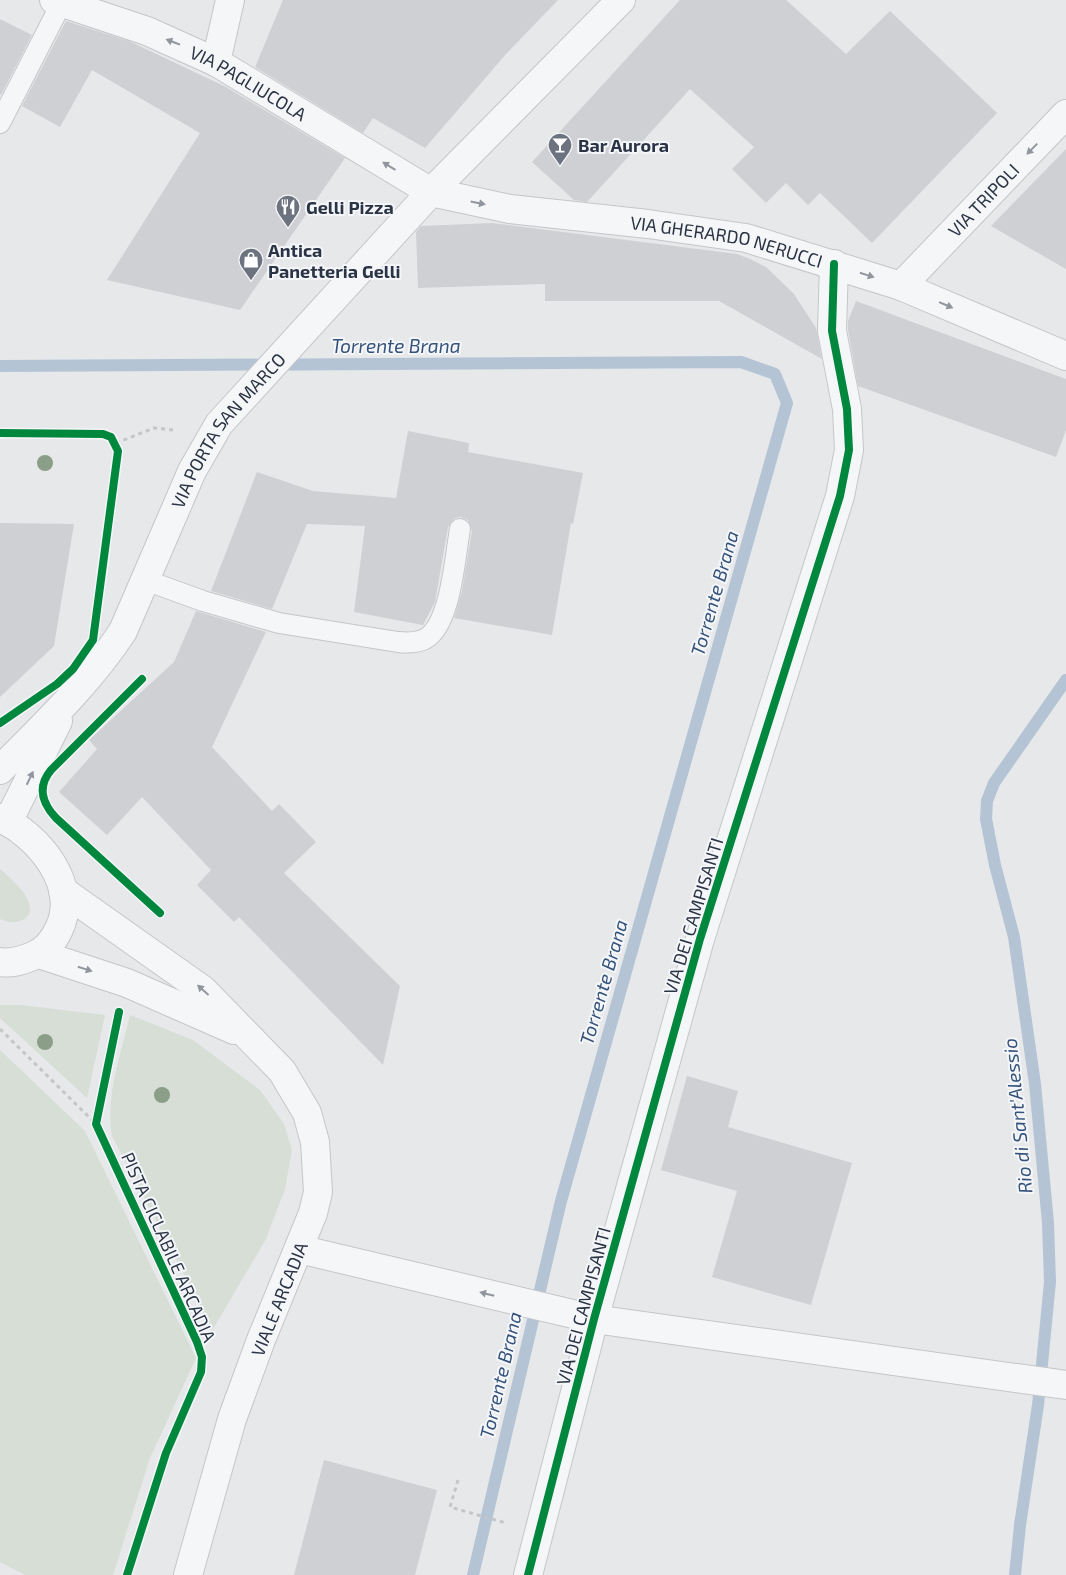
<svg xmlns="http://www.w3.org/2000/svg" width="1066" height="1575" font-family="'Exo 2',sans-serif">
	<style>
		.green { fill: #d6ded6 }
		.lines { fill: none; stroke-linecap: round; stroke-linejoin: round }
		.stream { stroke: #b4c4d5; stroke-width: 12 }
		.building { fill: #ced0d3 }
		.service-casing { stroke: #c4c6c8; stroke-width: 22 }
		.minor-casing { stroke: #c4c6c8; stroke-width: 30 }
		.tertiary-casing { stroke: #c4c6c8; stroke-width: 30 }
		.path { stroke: #c5c6ca; stroke-width: 3; stroke-dasharray: 4 4; stroke-linecap: butt }
		.service { stroke: #f5f6f7; stroke-width: 20 }
		.minor { stroke: #f5f6f7; stroke-width: 28 }
		.tertiary { stroke: #f5f6f7; stroke-width: 28 }
		.cycleway-casing { stroke: #f4f6f9; stroke-width: 11 }
		.cycleway { stroke: #00873e; stroke-width: 8 }
		.tree { fill: #8a9e88 }
		.oneway { fill: #90959e }
		.labels { text-anchor: middle; dominant-baseline: central; stroke-width: 4; stroke-linejoin: round; paint-order: stroke }
		.street-label { font-size: 18px; fill: #2b3445; stroke: #f4f6f9 }
		.poi-label { font-size: 18px; font-weight: bold; fill: #2b3445; stroke: #f4f6f9; text-anchor: start }
		.water-label { font-size: 19px; font-style: italic; fill: #34527a; stroke: #f4f6f9 }
	</style>
	<rect width="100%" height="100%" fill="#e6e8ea"/>
	<path class="green" d="M 0,869 C 11,879 32,895 30,912 C 24,924 11,924 0,919 Z
		M 0,1005 L 21,1005 L 105,1015 L 87,1098 L 0,1018 Z
		M 130,1015 L 193,1040 L 260,1090 L 284,1124 L 292,1150 L 285,1189 L 266,1239 L 206,1341 L 205,1315 L 112,1136 C 105,1096 121,1054 130,1015 Z
		M 0,1050 L 85,1131 L 196,1358 L 150,1458 L 113,1575 L 25,1575 L 0,1562 Z"/>
	<g class="lines">
		<path class="stream" d="M 0,366 L 741,362 L 775,374 L 787,403 L 561,1201 L 473,1575
			M 1015,1575 L 1020,1525 L 1038,1405 L 1050,1282 L 1048,1223 L 1035,1084 L 1014,937 L 995,865 L 986,819 L 987,801 L 994,783 L 1066,680"/>
	</g>
	<path class="building" d="M 283,0 L 558,0 L 506,54 L 425,148 L 373,118 L 363,133 L 255,67 Z
		M 680,0 L 786,0 L 846,54 L 890,11 L 997,113 L 872,243 L 820,193 L 808,205 L 786,183 L 766,203 L 732,169 L 754,147 L 690,89 L 587,202 L 574,200 L 532,162 Z
		M 0,19 L 32,35 L 1,95 L 0,94 Z
		M 66,21 L 129,41 L 226,87 L 345,158 L 240,310 L 107,280 L 200,133 L 92,70 L 60,127 L 22,106 Z
		M 1066,149 L 1066,269 L 991,226 Z
		M 492,223 L 737,254 L 750,259 L 766,267 L 794,294 L 816,328 L 822,359 L 719,301 L 545,301 L 545,284 L 418,288 L 416,232 L 421,226 Z
		M 856,301 L 1066,379 L 1066,430 L 1056,457 L 858,386 L 848,330 L 848,321 Z
		M 408,431 L 469,443 L 468,452 L 583,473 L 573,524 L 571,523 L 552,635 L 454,618 L 462,591 L 472,531 L 468,520 L 461,517 L 455,518 L 448,527 L 435,602 L 423,625 L 354,612 L 365,526 L 307,524 L 272,609 L 211,591 L 257,472 L 313,491 L 396,498 Z
		M 0,523 L 74,524 L 54,646 L 0,697 Z
		M 196,611 L 266,632 L 212,747 L 272,811 L 279,804 L 316,842 L 284,873 L 400,986 L 383,1065 L 239,917 L 234,922 L 197,885 L 211,870 L 142,797 L 107,835 L 59,792 L 97,749 L 89,740 L 174,662 Z
		M 687,1076 L 738,1091 L 728,1127 L 852,1163 L 811,1305 L 712,1277 L 737,1191 L 661,1170 Z
		M 324,1460 L 437,1490 L 415,1575 L 294,1575 Z"/>
	<g class="lines">
		<defs>
			<path id="service" d="M 0,123 L 62,2
				M 145,580 L 203,601 L 279,623 L 398,642 C 407,643 416,643 425,639 C 451,625 455,556 460,529"/>
			<g id="minor">
				<path id="s1" d="M 54,0 L 147,31 L 216,62 L 431,192 L 510,209 L 648,224 L 746,238 L 901,286 L 1066,356"/>
				<path d="M 216,62 L 230,0"/>
				<path id="s2" d="M 901,286 L 1066,114"/>
				<path d="M 299,1249 L 594,1319 L 1066,1385"/>
				<path d="M 528,1575 L 594,1319 L 700,939 L 840,496 L 849,450 L 848,430 L 847,409 L 832,331 L 834,264"/>
			</g>
			<g id="tertiary">
				<path id="s3" d="M 0,770 C 43,726 89,683 123,631 L 192,471 L 219,424 L 431,192 L 621,0"/>
				<path d="M 0,818 C 38,835 80,885 59,929 C 54,940 45,951 33,956 C 23,960 12,964 0,962"/>
				<path d="M 8,822 L 58,721"/>
				<path d="M 63,891 L 203,990 L 282,1071 L 307,1113 L 315,1142 L 318,1192 L 313,1213 L 261,1340 L 232,1419 L 188,1575"/>
				<path d="M 39,954 L 127,983 L 234,1030"/>
			</g>
		</defs>
		<use href="#service" class="service-casing"/>
		<use href="#minor" class="minor-casing"/>
		<use href="#tertiary" class="tertiary-casing"/>
		<path class="path" d="M 116,443 L 154,428 L 174,430
			M 0,1029 L 96,1124
			M 458,1480 L 450,1507 L 506,1523"/>
		<use href="#service" class="service"/>
		<use href="#minor" class="minor"/>
		<use href="#tertiary" class="tertiary"/>
		<defs>
			<path id="cycleway" d="M 0,433 L 103,434 L 111,437 L 118,451 L 93,640 L 73,669 L 57,684 L 0,723
				M 142,679 L 51,770 C 37,787 42,803 56,818 L 160,913
				M 119,1012 L 96,1124 L 197,1342 L 202,1357 L 201,1372 L 166,1453 L 127,1575
				M 528,1575 L 594,1319 L 700,939 L 840,496 L 849,450 L 848,430 L 847,409 L 832,331 L 834,264"/>
		</defs>
		<use href="#cycleway" class="cycleway-casing"/>
		<use href="#cycleway" class="cycleway"/>
	</g>
	<g class="tree">
		<circle cx="45" cy="463" r="8"/>
		<circle cx="45" cy="1042" r="8"/>
		<circle cx="162" cy="1095" r="8"/>
	</g>
	<defs><path id="oneway-solid" d="M-6-.8H1V-3.2L6.5 0L1 3.2V.8H-6Z" transform="scale(1.25)"/></defs>
	<g class="oneway">
		<use href="#oneway-solid" transform="translate(173 42) rotate(-159)"/>
		<use href="#oneway-solid" transform="translate(1032 149) rotate(134)"/>
		<use href="#oneway-solid" transform="translate(389 166) rotate(-149)"/>
		<use href="#oneway-solid" transform="translate(478 203) rotate(11)"/>
		<use href="#oneway-solid" transform="translate(867 275) rotate(18)"/>
		<use href="#oneway-solid" transform="translate(946 305) rotate(23)"/>
		<use href="#oneway-solid" transform="translate(30 778) rotate(-64)"/>
		<use href="#oneway-solid" transform="translate(85 969) rotate(18)"/>
		<use href="#oneway-solid" transform="translate(203 990) rotate(-138)"/>
		<use href="#oneway-solid" transform="translate(487 1294) rotate(-166)"/>
	</g>
	<defs>
		<symbol id="bar-pin" viewBox="-11 -11 22 30"><path d="M0 17L-7.5 6A9.5 9.5 0 1 1 7.5 6Z" fill="#6c737f" stroke="#f4f6f9"/><path d="M-6-5H6L.8 .8V4.5H3.5V6h-7V4.5H-.8V.8Z" fill="#fff"/></symbol>
		<symbol id="restaurant-pin" viewBox="-11 -11 22 30"><path d="M0 17L-7.5 6A9.5 9.5 0 1 1 7.5 6Z" fill="#6c737f" stroke="#f4f6f9"/><path d="M-5-6h1v4h1v-4h1v4h1v-4h1v5L-1.5 .5V6h-2V.5L-5-1ZM5-6V6H3V1.5H1.5Q1.5-4 5-6Z" fill="#fff"/></symbol>
		<symbol id="shop-pin" viewBox="-11 -11 22 30"><path d="M0 17L-7.5 6A9.5 9.5 0 1 1 7.5 6Z" fill="#6c737f" stroke="#f4f6f9"/><path d="M-5-2.5h2.3a2.7 3.5 0 0 1 5.4 0H5L5.5 6h-11ZM-1.5-2.5h3a1.5 2.3 0 0 0-3 0Z" fill="#fff"/></symbol>
	</defs>
	<g fill-rule="evenodd">
		<use href="#bar-pin" x="546" y="131" width="28" height="38"/>
		<use href="#restaurant-pin" x="274" y="193" width="28" height="38"/>
		<use href="#shop-pin" x="237" y="246" width="28" height="38"/>
	</g>
	<g class="labels">
		<g class="street-label">
			<text stroke="none"><textPath href="#s1" startOffset="212">VIA PAGLIUCOLA</textPath></text>
			<text stroke="none"><textPath href="#s2" startOffset="119">VIA TRIPOLI</textPath></text>
			<text stroke="none"><textPath href="#s1" startOffset="725">VIA GHERARDO NERUCCI</textPath></text>
			<text stroke="none"><textPath href="#s3" startOffset="414">VIA PORTA SAN MARCO</textPath></text>
			<text transform="translate(693 916) rotate(-73)">VIA DEI CAMPISANTI</text>
			<text transform="translate(169 1247) rotate(66)">PISTA CICLABILE ARCADIA</text>
			<text transform="translate(279 1299) rotate(-68)">VIALE ARCADIA</text>
			<text transform="translate(583 1306) rotate(-75)">VIA DEI CAMPISANTI</text>
		</g>
		<g class="poi-label">
			<text x="578" y="145">Bar Aurora</text>
			<text x="306" y="207">Gelli Pizza</text>
			<text x="268" y="250">Antica<tspan x="268" dy="21">Panetteria Gelli</tspan></text>
		</g>
		<g class="water-label">
			<text x="396" y="345">Torrente Brana</text>
			<text transform="translate(714 593) rotate(-74)">Torrente Brana</text>
			<text transform="translate(603 982) rotate(-74)">Torrente Brana</text>
			<text transform="translate(1017 1116) rotate(-96)">Rio di Sant'Alessio</text>
			<text transform="translate(500 1375) rotate(-77)">Torrente Brana</text>
		</g>
	</g>
</svg>
